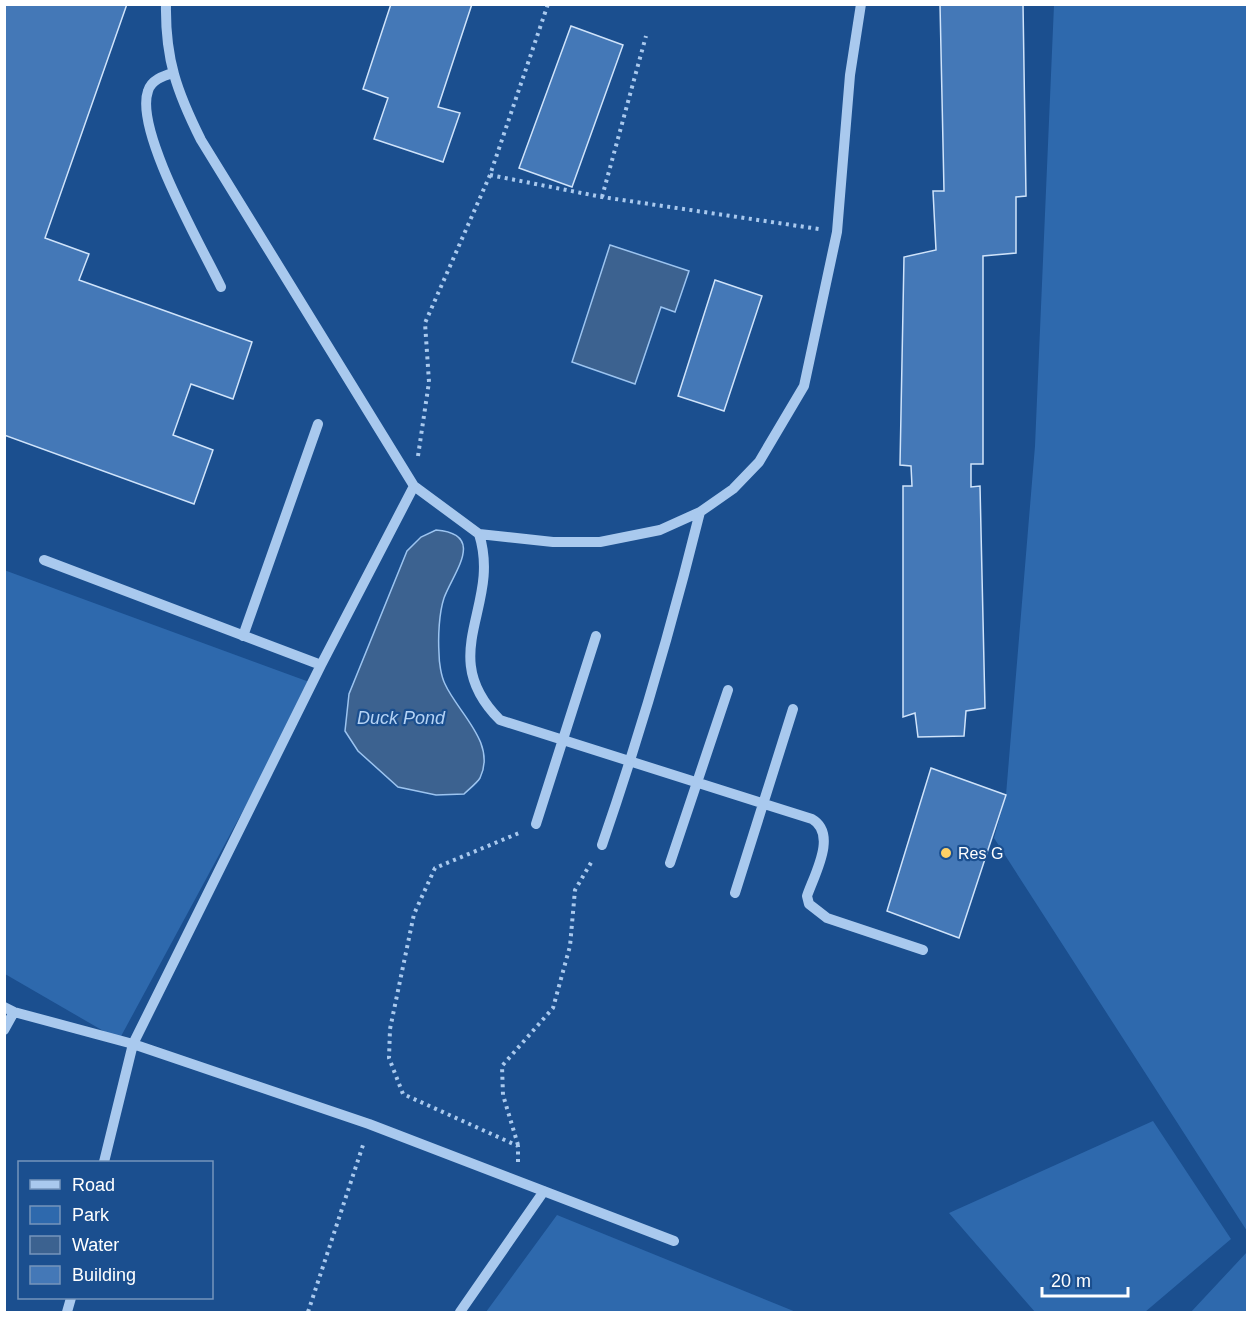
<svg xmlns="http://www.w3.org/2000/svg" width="1252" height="1317" font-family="Arial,sans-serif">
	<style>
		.green { fill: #2e69ad }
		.water { fill: #3c6290; stroke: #9cc4f0; stroke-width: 1.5 }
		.building { fill: #4478b7; stroke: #cfe3fa; stroke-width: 1.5 }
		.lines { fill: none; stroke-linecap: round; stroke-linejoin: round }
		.path { stroke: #a9c9ee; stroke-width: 4; stroke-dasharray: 3 4.5; stroke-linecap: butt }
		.minor { stroke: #a9c9ee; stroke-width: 10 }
		.poi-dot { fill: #ffd166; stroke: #1b4f8f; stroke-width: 2 }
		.labels { text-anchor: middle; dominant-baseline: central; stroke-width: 4.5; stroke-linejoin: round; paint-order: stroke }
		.poi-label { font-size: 16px; fill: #fff; stroke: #1b4f8f; text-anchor: start }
		.water-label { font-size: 18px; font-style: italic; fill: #b5d3f5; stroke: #1b4f8f }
	</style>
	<rect width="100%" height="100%" fill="#1b4f8f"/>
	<path class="green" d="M 1054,5 L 1247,5 L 1247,1231 L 994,838 L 1006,795 L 1035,446 Z
		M 4,570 L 312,683 L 119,1040 L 5,974 Z
		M 1153,1121 L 1231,1239 L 1145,1312 L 1035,1312 L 949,1213 Z
		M 557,1215 L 796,1312 L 486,1312 Z
		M 1247,1252 L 1247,1312 L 1191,1312 Z"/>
	<path class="water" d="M 610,245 L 689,271 L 675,312 L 661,307 L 635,384 L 572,362 Z
		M 436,530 C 487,534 453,573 444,598 C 439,613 438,637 439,653 C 439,662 441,676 445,684 C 458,713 497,743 480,778 C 477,783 469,789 464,794 L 436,795 L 398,787 L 358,751 L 345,731 L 349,694 L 407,551 L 421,537 Z"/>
	<path class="building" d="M 4,4 L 127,4 L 45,238 L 89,254 L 79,280 L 252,342 L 233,399 L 191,384 L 173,435 L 213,450 L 194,504 L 4,435 Z
		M 391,4 L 472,4 L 438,107 L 460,113 L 443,162 L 374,139 L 388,98 L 363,89 Z
		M 940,4 L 1023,4 L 1026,196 L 1016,197 L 1016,253 L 983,256 L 983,464 L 971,464 L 971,487 L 980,486 L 985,708 L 966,711 L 964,736 L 918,737 L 915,713 L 903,717 L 903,486 L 912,486 L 911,466 L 900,465 L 904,257 L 936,250 L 933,191 L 944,191 Z
		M 571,26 L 623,45 L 572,187 L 519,168 Z
		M 715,280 L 762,296 L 724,411 L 678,396 Z
		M 931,768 L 1006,795 L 959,938 L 887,911 Z"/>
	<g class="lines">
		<path class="path" d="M 490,175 L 602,197 L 819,229
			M 602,197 L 646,36
			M 418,456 L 429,382 L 425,323 L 490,175 L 548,4
			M 518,1145 L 503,1095 L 502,1066 L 553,1008 L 570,946 L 575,890 L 592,861
			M 518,1162 L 518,1146 L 403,1094 L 389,1058 L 390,1029 L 414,914 L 435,868 L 519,833
			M 308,1312 L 364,1142"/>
		<path class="minor" d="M 166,4 C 165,59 177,92 201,140 L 414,486 L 479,534 L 553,542 L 600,542 L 660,530 L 700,512 L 733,489 L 759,462 L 804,386 L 837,232 L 850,75 L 861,4
			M 173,73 C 163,76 151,80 148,91 C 134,130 202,247 221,287
			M 479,534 C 502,607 434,654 500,720 L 812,819 C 838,834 814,875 807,896 L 809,904 L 827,918 L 923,950
			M 44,560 L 321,665
			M 243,636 L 318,424
			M 536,824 L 596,636
			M 602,845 C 640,735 672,625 700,512
			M 670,863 L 728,690
			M 735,893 L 793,709
			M 4,1007 L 14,1012 L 133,1044 L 369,1124 L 674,1241
			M 4,1030 L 14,1012
			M 104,1162 L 133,1044 L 321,665 L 414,486
			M 67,1312 L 71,1298
			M 460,1312 L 544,1191"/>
	</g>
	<circle class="poi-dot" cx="946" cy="853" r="6"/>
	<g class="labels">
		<g class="poi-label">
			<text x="958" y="853">Res G</text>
		</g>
		<g class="water-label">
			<text x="401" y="718">Duck Pond</text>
		</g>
	</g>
	<rect width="1252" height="1317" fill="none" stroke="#ffffff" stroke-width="12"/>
	<rect x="18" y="1161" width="195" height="138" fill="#1b4f8f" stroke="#7695bc" stroke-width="1.5"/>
	<rect x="30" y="1180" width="30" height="9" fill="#a9c9ee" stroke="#7695bc" stroke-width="1.5"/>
	<text x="72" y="1191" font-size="18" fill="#ffffff">Road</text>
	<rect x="30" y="1206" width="30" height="18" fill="#2e69ad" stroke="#7695bc" stroke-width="1.5"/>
	<text x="72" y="1221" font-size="18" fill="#ffffff">Park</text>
	<rect x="30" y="1236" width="30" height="18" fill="#3c6290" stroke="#7695bc" stroke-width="1.5"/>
	<text x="72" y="1251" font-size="18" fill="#ffffff">Water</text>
	<rect x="30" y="1266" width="30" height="18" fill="#4478b7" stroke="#7695bc" stroke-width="1.5"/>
	<text x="72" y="1281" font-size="18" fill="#ffffff">Building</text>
	<path d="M1042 1287v9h86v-9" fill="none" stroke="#ffffff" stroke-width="3"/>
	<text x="1051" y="1287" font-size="18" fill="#ffffff" stroke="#1b4f8f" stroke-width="4.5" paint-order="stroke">20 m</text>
</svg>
